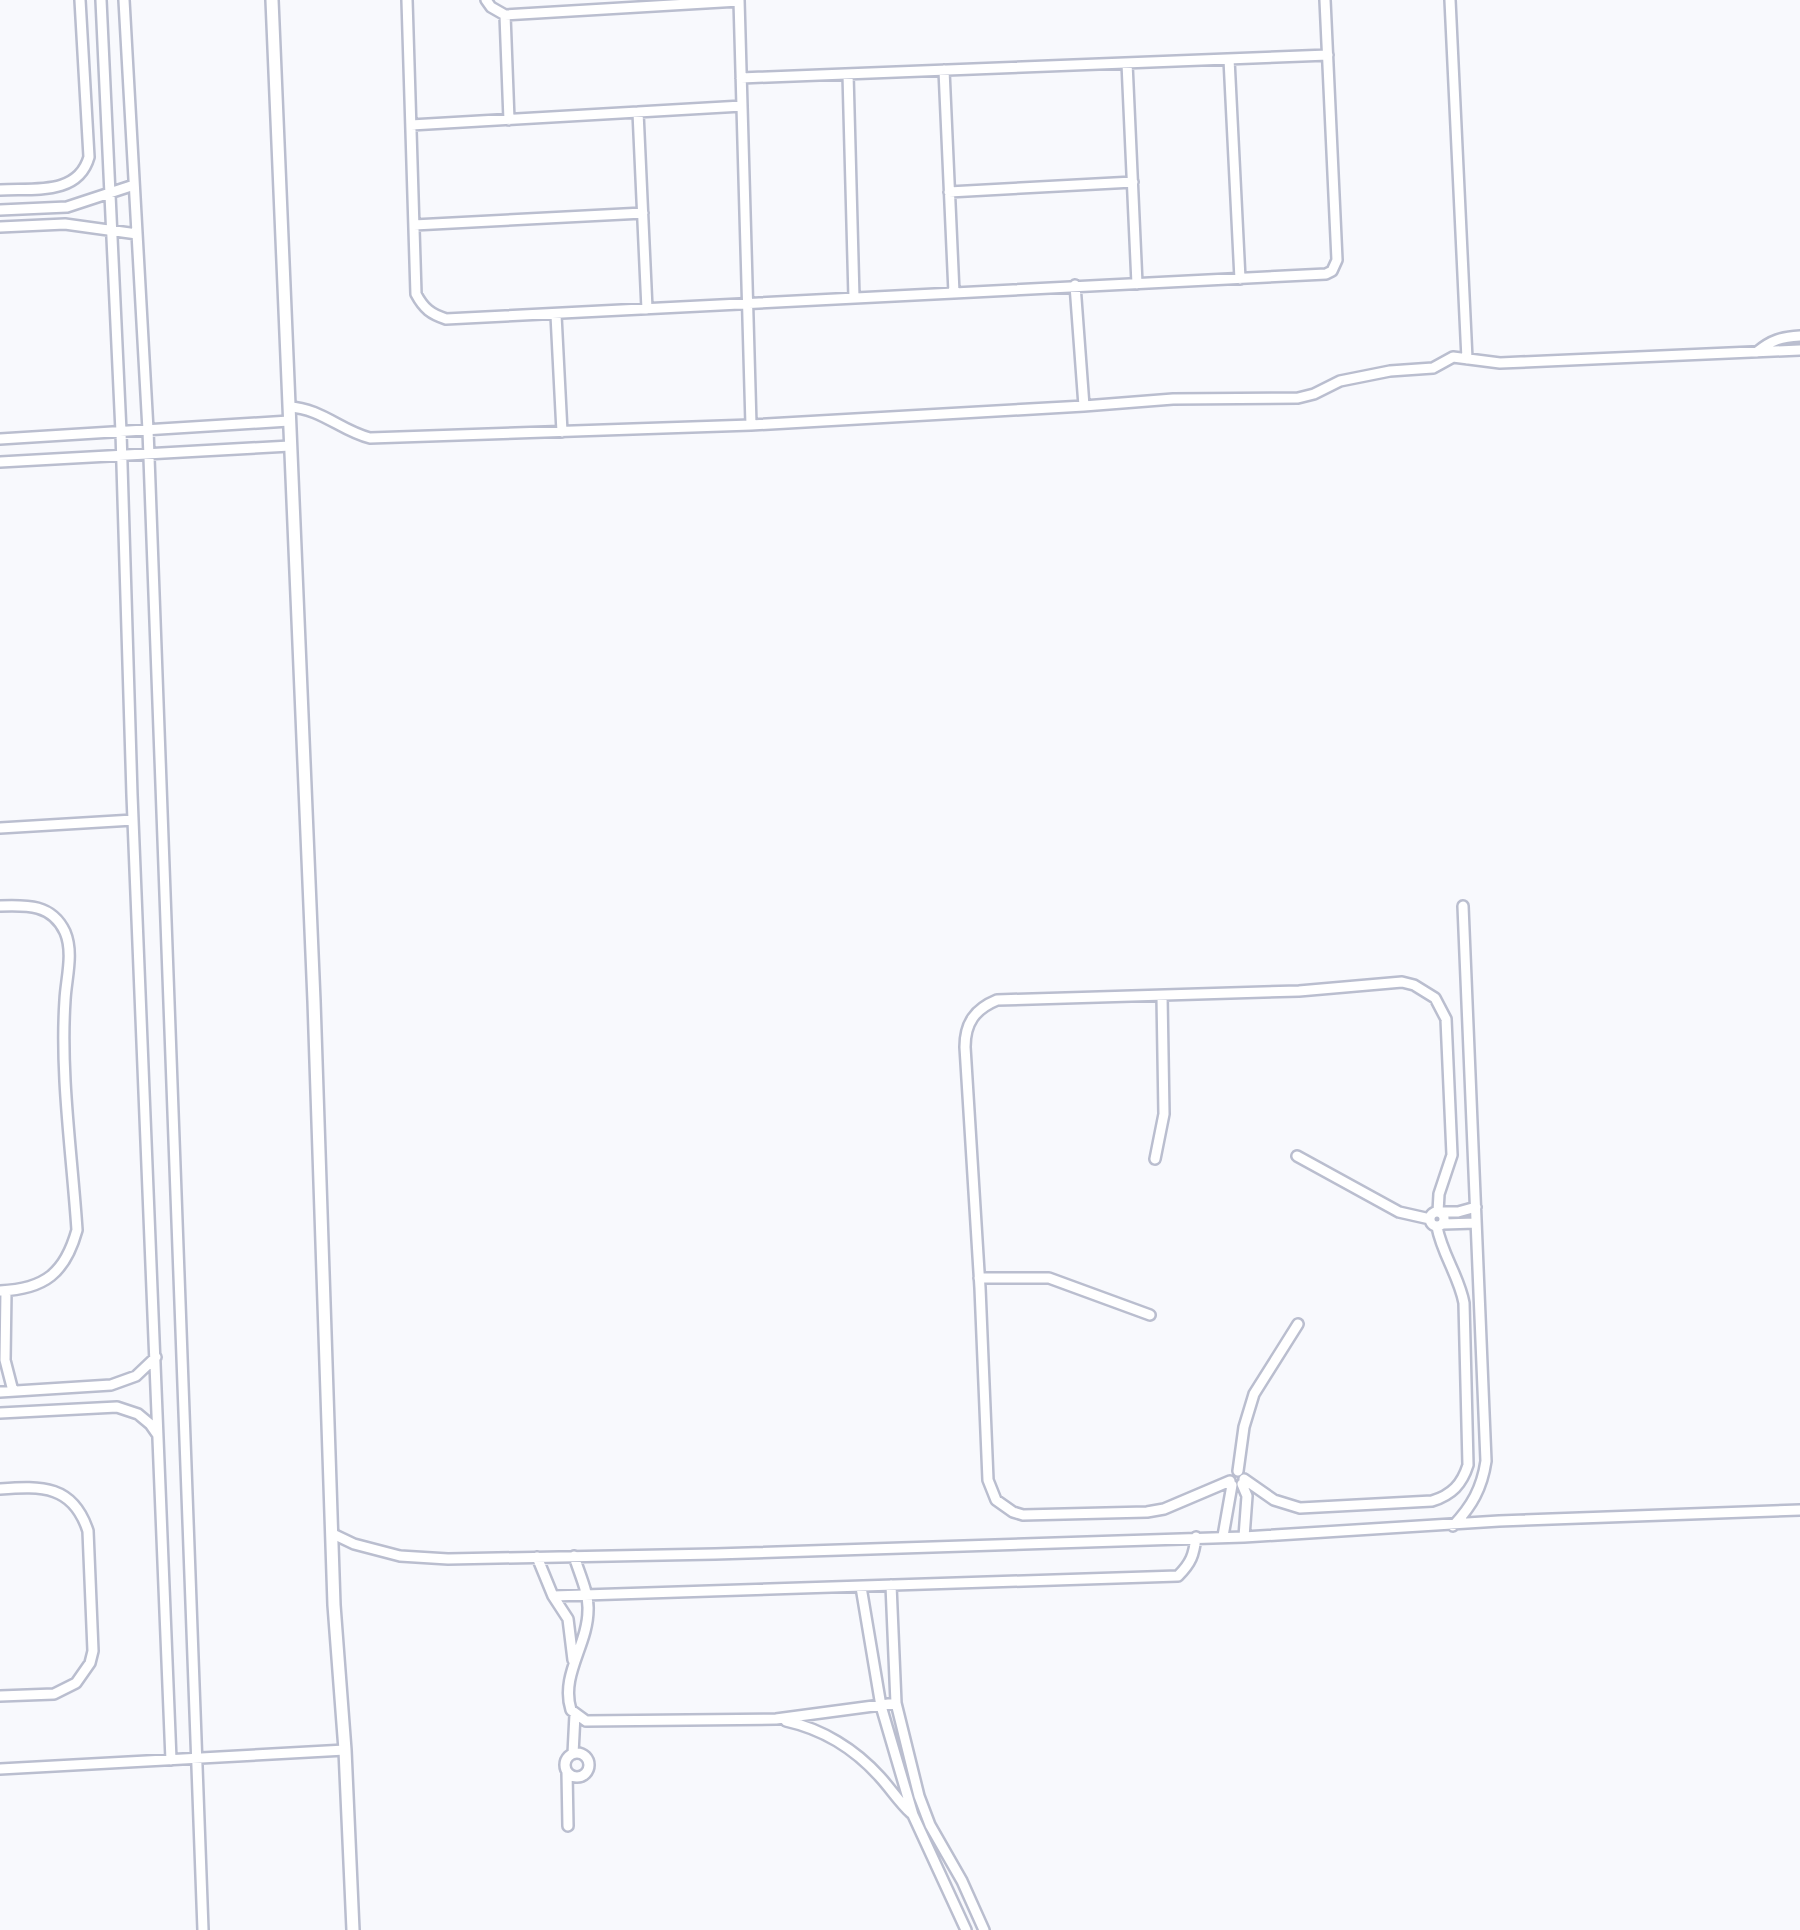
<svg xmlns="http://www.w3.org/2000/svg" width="1800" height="1930" font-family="'Crimson Pro',serif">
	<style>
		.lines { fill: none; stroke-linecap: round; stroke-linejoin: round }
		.minor-casing { stroke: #babecf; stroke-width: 14 }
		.tertiary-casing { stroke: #babecf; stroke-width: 16 }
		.minor { stroke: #fff; stroke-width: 9 }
		.tertiary { stroke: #fff; stroke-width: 11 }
	</style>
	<rect width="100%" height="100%" fill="#f8f9fd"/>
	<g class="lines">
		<defs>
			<path id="minor" d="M 101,0 L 121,432 L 132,795 L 171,1760
				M 124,0 L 148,430 L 203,1930
				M 407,0 L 416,294 C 424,309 431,314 446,319 L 1326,274 L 1332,271 L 1337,260 L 1325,0
				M 486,0 L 491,7 L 505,15 L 739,1
				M 739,0 L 751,425
				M 1450,0 L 1467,359
				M 505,15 L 509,120
				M 1229,59 L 1240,279
				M 1127,63 L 1137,284
				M 944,70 L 954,293
				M 848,74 L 854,298
				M 741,78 L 1328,55
				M 638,112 L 647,309
				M 411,125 L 742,106
				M 0,190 C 33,188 78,196 89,157 L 80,0
				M 949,192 L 1133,182
				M 0,210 L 67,207 L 134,185
				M 414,225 L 643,213
				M 0,227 L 65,224 L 137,234
				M 1075,285 L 1084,406
				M 556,315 L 562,432
				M 1757,352 C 1771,340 1782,337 1800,336
				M 289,407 C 321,408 341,431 370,438 L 751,425 L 1084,406 L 1173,399 L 1298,398 L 1314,394 L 1340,381 L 1390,371 L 1433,368 L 1453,357 L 1500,363 L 1800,350
				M 0,439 L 289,421
				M 0,462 L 290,446
				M 0,828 L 133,820
				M 0,906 C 27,905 52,904 65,932 C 74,953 66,979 65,1000 C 60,1076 72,1154 77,1230 C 65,1273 45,1289 0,1291
				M 1297,1156 L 1399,1212 L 1430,1219
				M 1155,1159 L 1164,1114 L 1162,996
				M1430 1219a7 7 0 1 1 14 0a7 7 0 1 1-14 0Z
				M 1440,1212 L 1458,1212 L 1476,1207
				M 1443,1224 L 1476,1223
				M 979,1278 L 1049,1278 L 1150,1315
				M 6,1291 L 5,1360 L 13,1391
				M 0,1392 L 111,1385 L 136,1376 L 156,1357
				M 0,1413 L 117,1407 L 138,1414 L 150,1424 L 157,1434
				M 1238,1471 L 1244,1427 L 1254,1394 L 1298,1324
				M 1244,1479 L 1274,1500 L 1300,1508 L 1432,1501 C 1452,1495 1462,1484 1468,1465 L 1464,1303 C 1459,1276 1442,1254 1437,1227
				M 1230,1481 L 1164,1509 L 1147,1512 L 1023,1515 L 1013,1512 L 996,1500 L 988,1480 L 980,1288 L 965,1047 C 965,1023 975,1009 997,1000 L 1299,991 L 1402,982 L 1414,985 L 1435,998 L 1446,1019 L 1452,1155 L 1439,1194 L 1438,1212
				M 1242,1484 L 1247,1496 L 1244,1537
				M 0,1489 C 42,1486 73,1485 88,1531 L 93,1651 L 90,1663 L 76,1683 L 54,1694 L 0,1696
				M 1453,1526 C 1472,1506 1482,1488 1486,1461 L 1463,906
				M 333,1534 L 354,1544 L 400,1556 L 448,1559 L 715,1554 L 1244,1537 L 1499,1521 L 1800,1510
				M 1223,1536 L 1232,1485
				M 574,1556 C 579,1573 589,1593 588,1610 C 588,1645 560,1675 571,1710 L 586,1721 L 776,1719 L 896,1703
				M 537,1557 L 553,1596 L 568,1619 L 573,1660
				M 891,1585 L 896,1703 L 919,1796 L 930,1825 L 962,1881 L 984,1930
				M 861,1587 L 881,1706 L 913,1815 L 966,1930
				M 553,1596 L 1178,1576 C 1191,1563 1194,1555 1196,1537
				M 786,1721 C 822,1729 855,1749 880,1777 C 891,1789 899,1802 911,1813
				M565 1765a12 12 0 1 1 24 0a12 12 0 1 1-24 0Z
				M 573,1754 L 575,1714
				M 0,1769 L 345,1750
				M 567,1772 L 568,1826"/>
			<path id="tertiary" d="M 272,0 L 314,1001 L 334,1605 L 345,1750 L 353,1930"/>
		</defs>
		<use href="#minor" class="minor-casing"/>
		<use href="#tertiary" class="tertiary-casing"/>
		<use href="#minor" class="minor"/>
		<use href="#tertiary" class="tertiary"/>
	</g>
</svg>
